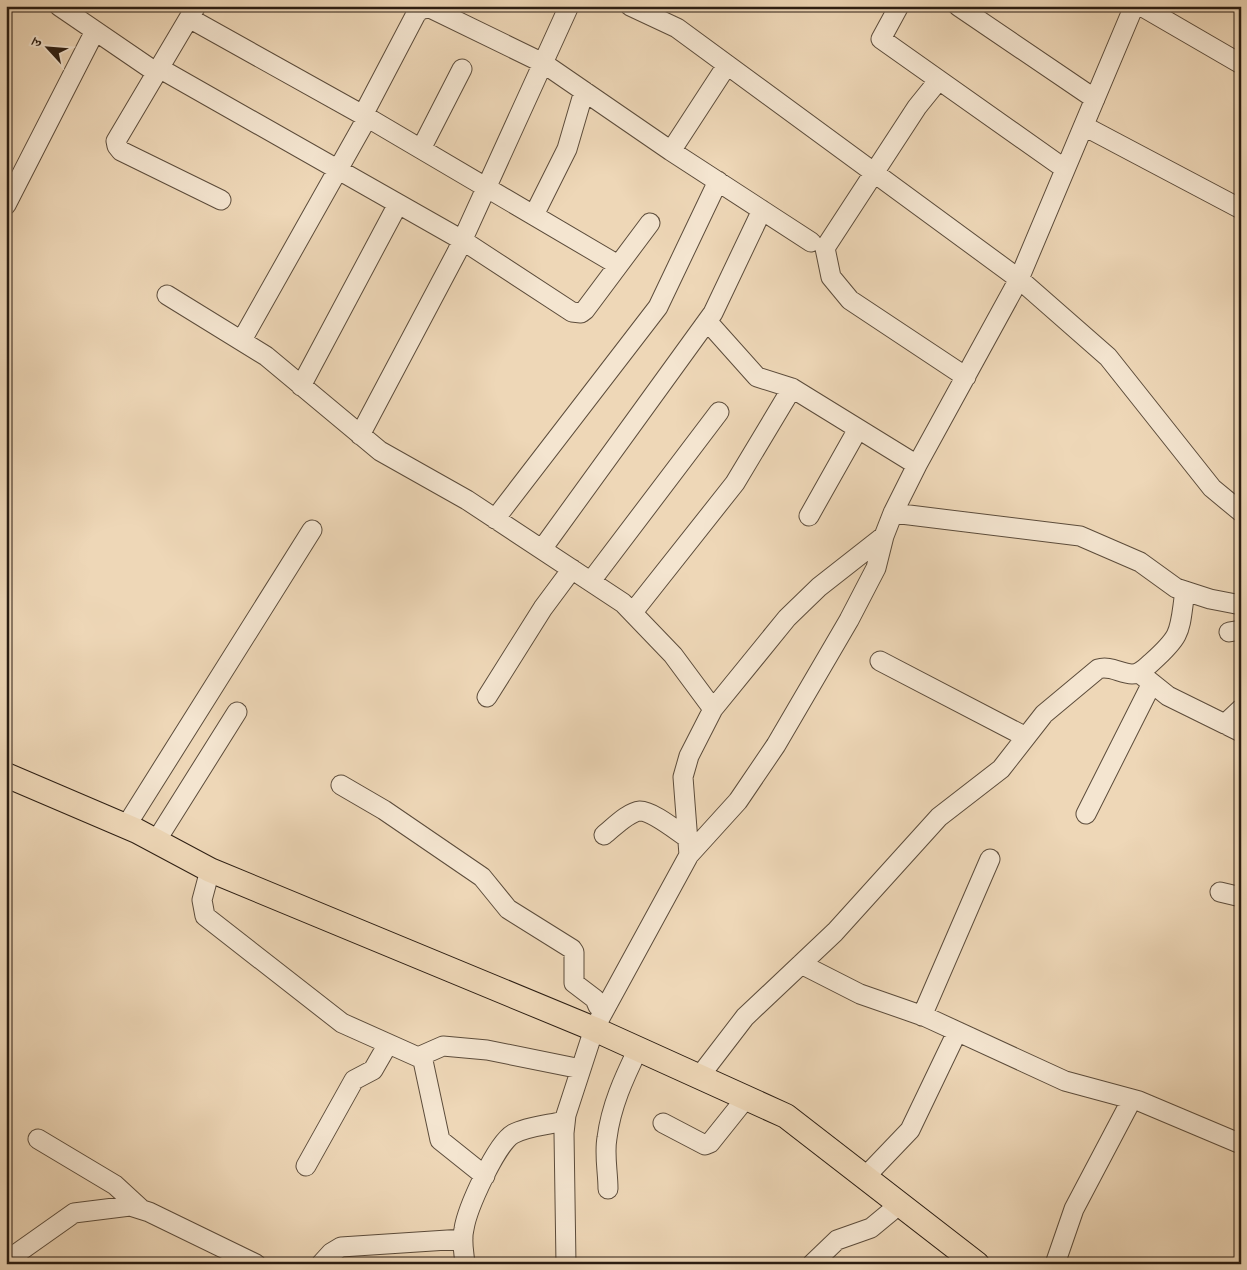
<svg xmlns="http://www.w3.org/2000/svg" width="1247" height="1270" font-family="'IM FELL French Canon','Noto Serif Devanagari',serif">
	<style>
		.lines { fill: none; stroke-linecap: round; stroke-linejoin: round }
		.minor-casing { stroke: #5c4c3b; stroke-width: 21 }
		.major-casing { stroke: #2b1d12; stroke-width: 26 }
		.minor { stroke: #f4e5d0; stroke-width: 19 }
		.major { stroke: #eed7b7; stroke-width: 24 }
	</style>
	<rect width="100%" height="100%" fill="#eed7b7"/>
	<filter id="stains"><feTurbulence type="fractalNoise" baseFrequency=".004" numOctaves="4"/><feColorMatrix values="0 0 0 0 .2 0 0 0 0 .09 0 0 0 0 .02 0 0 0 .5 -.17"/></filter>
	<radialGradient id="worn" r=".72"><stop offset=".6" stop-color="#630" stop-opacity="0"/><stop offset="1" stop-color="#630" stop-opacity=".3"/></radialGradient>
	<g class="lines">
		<defs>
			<path id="minor" d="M 59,6 L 157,73
				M 196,6 L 116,141 L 117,146 L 121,151 L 221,200
				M 630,6 L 677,28 L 1019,279 L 1108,357 L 1212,488 L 1241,512
				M 899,6 L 881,39 L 1065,169
				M 958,6 L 1095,99
				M 1141,6 L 1241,64
				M 189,18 L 370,119 L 618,265
				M 159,68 L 462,240 L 572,312 L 581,313 L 585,310 L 650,223
				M 938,81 L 917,107 L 825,248 L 831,277 L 850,300 L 966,377
				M 363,115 L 416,14 L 422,9 L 430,8 L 543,63 L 671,151 L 811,242
				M 1084,126 L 1241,209
				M 421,149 L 462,69
				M 671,151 L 727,65
				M 6,205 L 95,31
				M 534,215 L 567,149 L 584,91
				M 167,295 L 266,356 L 380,451 L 467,500 L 623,603 L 673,655 L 713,709
				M 707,321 L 757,377 L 792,388 L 917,465
				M 242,340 L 367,118
				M 301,386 L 398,204
				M 360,435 L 457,252 L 569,6
				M 893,513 L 1080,536 L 1140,562 L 1176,588 L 1210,599 L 1241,605
				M 809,516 L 858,429
				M 495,519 L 658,307 L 718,181
				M 542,549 L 713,313 L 762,210
				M 591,581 L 719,412
				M 633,612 L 735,483 L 792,388
				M 1229,632 L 1241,630
				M 880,661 L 1026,737
				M 1143,676 L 1168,696 L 1241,732
				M 487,697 L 543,608 L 572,569
				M 1225,724 L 1241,709
				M 341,785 L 384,810 L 482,877 L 508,909 L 572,949 L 574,952 L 574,983 L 595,999 L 598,1006 L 604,1011
				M 1086,814 L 1152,683
				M 126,826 L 312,530
				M 604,835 C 613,828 628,812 640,811 C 653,811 678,832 689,839
				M 156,841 L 237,712
				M 689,855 L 738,801 L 776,745 L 849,620 L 876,568 L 884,536
				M 210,870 L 202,900 L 205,916 L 342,1023 L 418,1057 L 443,1046 L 487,1050 L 581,1069
				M 1220,892 L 1241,897
				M 801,964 L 860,994 L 926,1017 L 1065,1081 L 1139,1101 L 1241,1144
				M 922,1016 L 990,859
				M 422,1056 L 440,1140 L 485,1176
				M 699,1077 L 745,1017 L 835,932 L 939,817 L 1001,769 L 1044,714 L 1098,669 C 1110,665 1121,674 1132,674 C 1141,674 1146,667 1152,662 C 1183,634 1179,632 1185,591
				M 663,1123 L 705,1145 L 710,1143 L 746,1098
				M 38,1139 L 115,1185 L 140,1208
				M 306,1166 L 354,1080 L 373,1070 L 388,1044
				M 865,1177 L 910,1130 L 957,1032
				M 608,1189 C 608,1172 604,1154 607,1138 C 611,1106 624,1078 638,1049
				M 16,1254 L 74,1213 L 130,1206 L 149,1212 L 256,1264
				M 321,1264 L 331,1253 L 341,1247 L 463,1239
				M 465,1264 C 464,1252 461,1240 464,1229 C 467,1209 496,1144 513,1134 C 528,1126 548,1125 565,1121
				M 566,1264 L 564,1133 L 566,1115 L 594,1029 L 689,855 L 683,777 L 689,756 L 713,709 L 787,618 L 819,587 L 884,536 L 893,513 L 917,465 L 1019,279 L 1134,6
				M 812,1264 L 837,1240 L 871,1228 L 900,1204
				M 1055,1264 L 1074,1209 L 1132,1099"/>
			<path id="major" d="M 6,775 L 137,831 L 210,870 L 594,1029 L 786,1116 L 977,1264"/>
		</defs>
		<use href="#minor" class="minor-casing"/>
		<use href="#major" class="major-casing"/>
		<use href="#minor" class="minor"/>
		<use href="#major" class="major"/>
	</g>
	<rect width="1247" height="1270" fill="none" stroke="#eed7b7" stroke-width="25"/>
	<rect x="8" y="8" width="1232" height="1255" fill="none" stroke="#2b1d12" stroke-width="2.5"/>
	<rect x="12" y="12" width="1222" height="1245" fill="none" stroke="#2b1d12"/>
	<g transform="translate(48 48) rotate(296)" stroke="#f4e5d0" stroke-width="4" paint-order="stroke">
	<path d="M0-4L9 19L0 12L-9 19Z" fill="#2b1d12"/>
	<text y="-8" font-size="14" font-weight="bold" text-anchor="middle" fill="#2b1d12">उ</text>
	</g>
	<rect width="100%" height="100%" filter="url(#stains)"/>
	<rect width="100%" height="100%" fill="url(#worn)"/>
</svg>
